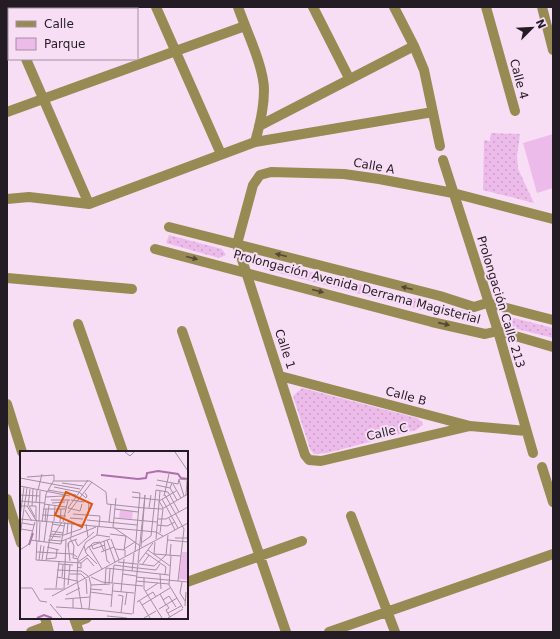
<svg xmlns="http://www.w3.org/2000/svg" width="560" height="639" font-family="'DejaVu Sans',sans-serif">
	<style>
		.green { fill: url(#green-dots) }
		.pitch { fill: #edbbea }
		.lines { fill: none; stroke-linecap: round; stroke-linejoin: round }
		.minor { stroke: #978b53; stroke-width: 10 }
		.tertiary { stroke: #978b53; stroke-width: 10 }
		.oneway { fill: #524837 }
		.labels { text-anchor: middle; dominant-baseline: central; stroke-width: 4; stroke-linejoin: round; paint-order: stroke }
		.street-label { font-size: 12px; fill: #241c24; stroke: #f7def5 }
		.inset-river { fill: none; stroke: #ae70ab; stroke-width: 2 }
		.inset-road { fill: none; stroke: #a390a1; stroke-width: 1 }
		.view { fill: #de560d; fill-opacity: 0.15; stroke: #de560d; stroke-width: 2 }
		.inset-edge { fill: none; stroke: #241c24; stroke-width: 2 }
	</style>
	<defs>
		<pattern id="green-dots" width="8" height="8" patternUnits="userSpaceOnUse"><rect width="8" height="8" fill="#edbbea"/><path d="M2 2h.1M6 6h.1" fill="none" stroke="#cba0c9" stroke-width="1.8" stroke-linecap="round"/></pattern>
	</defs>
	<rect width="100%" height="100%" fill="#f7def5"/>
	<path class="green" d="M 491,133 L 520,134 L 517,156 L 518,169 L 534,203 L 483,190 L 484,140 L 490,141 Z
		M 169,235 L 222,249 L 226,255 L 219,258 L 166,243 Z
		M 265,260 L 476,314 L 477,320 L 474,324 L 471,323 L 264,269 L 261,262 Z
		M 510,318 L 514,318 L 553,328 L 553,338 L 509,327 L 507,324 Z
		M 302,388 L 417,418 L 422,422 L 423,425 L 416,430 L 327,453 L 314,454 L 310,449 L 293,396 Z"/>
	<path class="pitch" d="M 553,134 L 553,188 L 537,193 L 523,143 Z"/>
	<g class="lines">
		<path class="minor" d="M 156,7 L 221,154
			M 238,7 C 246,30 264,67 264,90 C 264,108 260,125 255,142
			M 313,7 L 349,78
			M 394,7 L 414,46 L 424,70 L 440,146
			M 486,7 L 515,111
			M 542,7 L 553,50
			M 7,14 L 9,19
			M 26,59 L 89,204
			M 7,112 L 245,26
			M 259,126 L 414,46
			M 443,160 L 498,331 L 533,453
			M 7,199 L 29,197 L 89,204 L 255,142 L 433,112
			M 7,278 L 132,289
			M 78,324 L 123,452
			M 182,331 L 286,632
			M 280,376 L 470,426 L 526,431
			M 470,426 L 321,461 L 309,460 L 305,455 L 237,244 L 253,185 L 260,175 L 271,172 L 344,174 L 379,179 L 453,193 L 553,219
			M 542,467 L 553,502
			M 351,516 L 395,632
			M 187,582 L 302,541
			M 76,622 L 87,618
			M 31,632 L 47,626
			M 329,632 L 553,554"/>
		<path class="tertiary" d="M 169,227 L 440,296 L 474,307 L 487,303 L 553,320
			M 155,249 L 432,322 L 485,334 L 498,331 L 553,347
			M 7,404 L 22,452
			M 7,499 L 21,543
			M 45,618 L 49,632
			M 74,618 L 79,632"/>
	</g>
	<defs><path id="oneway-solid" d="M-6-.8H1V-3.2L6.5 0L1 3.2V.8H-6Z"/></defs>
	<g class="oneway">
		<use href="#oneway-solid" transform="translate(281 255) rotate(-166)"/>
		<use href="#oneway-solid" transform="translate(192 258) rotate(14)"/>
		<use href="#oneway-solid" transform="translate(407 288) rotate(-166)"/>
		<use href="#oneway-solid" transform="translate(318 291) rotate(15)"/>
		<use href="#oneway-solid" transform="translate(444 324) rotate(13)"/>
	</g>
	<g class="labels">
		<g class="street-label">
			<text transform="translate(519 79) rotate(75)">Calle 4</text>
			<text transform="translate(374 166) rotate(10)">Calle A</text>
			<text transform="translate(357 287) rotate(15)">Prolongación Avenida Derrama Magisterial</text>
			<text transform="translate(501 302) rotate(73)">Prolongación Calle 213</text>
			<text transform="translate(285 349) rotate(72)">Calle 1</text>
			<text transform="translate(406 396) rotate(15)">Calle B</text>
			<text transform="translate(387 432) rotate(-13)">Calle C</text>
		</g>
	</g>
	<g transform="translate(20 451)">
		<rect width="168" height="168" fill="#f7def5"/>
		<path d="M 100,59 L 113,60 L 112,68 L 99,67 Z" fill="#edbbea"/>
		<path d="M 162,101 L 168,101 L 168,129 L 159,128 Z" fill="#edbbea"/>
		<path class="inset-river" d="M 81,24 L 118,28 L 126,27 L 127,22 L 138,20 L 158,23 L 161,27 L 168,28M 9,94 L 13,82M 17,167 L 24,164 L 32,167"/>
		<path class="inset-road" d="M 105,1 L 110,5 L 114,1M 155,1 L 168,20M 7,26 L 34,24 L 34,29 L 26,43 L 22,71M 0,27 L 32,33M 137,29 L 158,33 L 159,28 L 168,29M 159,29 L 164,45M 34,30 L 70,30 L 86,41 L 87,53 L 124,57 L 142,58 L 168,43M 42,32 L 63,35M 152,32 L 150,37 L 157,49M 32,33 L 60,38M 153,33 L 161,47M 136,34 L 150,37M 0,35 L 50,45M 34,36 L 59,41 L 66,47 L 67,45 L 65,42M 18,39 L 22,23M 28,39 L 56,44M 112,41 L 120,42 L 115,101M 0,44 L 20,45M 145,44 L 164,78 L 158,130M 166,44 L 167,30M 144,45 L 149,23M 25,46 L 43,45M 112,46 L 139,49M 96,47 L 93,76 L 119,94M 142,48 L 158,77M 31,49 L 50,49M 51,49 L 64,51M 0,50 L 24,52M 16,51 L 17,39M 32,52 L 45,51M 24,53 L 46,56M 62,53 L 60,60 L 48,57 L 68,29M 2,55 L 7,55 L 17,71 L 16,90M 8,55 L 10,38M 9,55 L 16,55 L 16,69M 9,55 L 15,66M 12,55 L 13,38M 129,57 L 131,44M 143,57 L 139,50 L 156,40M 23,58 L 46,58M 95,58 L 118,61M 5,59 L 12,70M 48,62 L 72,31M 53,63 L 80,65 L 79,75M 22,64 L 46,65M 68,64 L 69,51M 0,66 L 4,36M 50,67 L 63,68M 94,67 L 137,71M 149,67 L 155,79M 0,68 L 136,81 L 143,85M 138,68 L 146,68 L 168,56M 67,69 L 117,74M 34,70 L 35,54M 19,71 L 20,40M 25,71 L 26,58M 40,71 L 41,58M 43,71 L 48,49M 89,71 L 91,53M 2,72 L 14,74M 32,73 L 44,75M 66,73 L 68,86M 137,74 L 147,75 L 155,71M 1,78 L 13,80M 31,80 L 43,82M 140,82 L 143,58M 30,83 L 44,84 L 61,78 L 62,74M 47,83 L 48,71M 90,83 L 106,85 L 104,99M 77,84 L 90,86M 0,85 L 7,37M 29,85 L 41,86M 51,86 L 52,72M 50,87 L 54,95 L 53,107 L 58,108M 155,87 L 168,87M 91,88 L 99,109M 136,88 L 140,40M 10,89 L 41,93 L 45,71M 28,89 L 42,90 L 76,76M 31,89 L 42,71M 55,89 L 58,95 L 74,81M 87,89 L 95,111M 148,89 L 168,91M 17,90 L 16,109 L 61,112M 84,90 L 87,110 L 90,112M 19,91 L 20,71M 24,91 L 29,54M 135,91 L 134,103 L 161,105M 48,92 L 50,110M 121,92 L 131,85 L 136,39 L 148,41 L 159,61M 64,95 L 66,102 L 77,113M 72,95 L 73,98 L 85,94M 27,96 L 39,99M 48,96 L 49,91 L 57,88M 95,98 L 105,99 L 105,105M 104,98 L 115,91M 0,99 L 9,93 L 15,71M 128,99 L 150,115M 65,100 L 68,96 L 90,88M 17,101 L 53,103 L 57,106M 81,101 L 94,96M 126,102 L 146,116 L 145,123M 150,105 L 151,93M 151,105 L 149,134 L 163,157M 26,108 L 36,107 L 37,98M 19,109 L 21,94M 22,109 L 24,95M 26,109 L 33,70M 58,111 L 68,104M 98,111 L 117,113M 118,111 L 125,44 L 121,96M 39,113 L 53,114M 119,113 L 134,115 L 146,104 L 148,84M 94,114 L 117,117M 122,114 L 129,104M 57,116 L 61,117 L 61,112 L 67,107 L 74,115M 118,117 L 136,119 L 140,113M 82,118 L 69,96 L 73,92 L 80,91 L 84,100M 37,119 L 61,120 L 68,125M 112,120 L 114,102M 50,123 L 61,123 L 65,127M 103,123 L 116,125M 140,123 L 141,138M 37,126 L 57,130M 42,126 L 43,114M 71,126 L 82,131 L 123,135M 116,126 L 168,131M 124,127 L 124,138 L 142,167M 66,128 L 67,143M 116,130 L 149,133M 162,131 L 160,142 L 165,150M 89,132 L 90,118M 92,132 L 94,114M 48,134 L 50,114M 71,134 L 90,133M 85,134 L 86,117 L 149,124M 0,137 L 12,137 L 20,150 L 27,151M 36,137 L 39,110M 24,138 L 43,138M 44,138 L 46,89M 70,138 L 82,139M 93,140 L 114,142M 126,140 L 138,132M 70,141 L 92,144M 101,141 L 104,108M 140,143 L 146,154M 46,144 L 60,137M 98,144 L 103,145 L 101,162M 32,145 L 168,72M 45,148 L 70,146M 53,148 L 53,157 L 68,158M 119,149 L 130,167M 143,149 L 149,145 L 156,156M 117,151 L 133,141 L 136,146M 30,153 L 42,167M 146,153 L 149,157 L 146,159 L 150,166M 105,154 L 107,141M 122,154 L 150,137M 165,155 L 166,141M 36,156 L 53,157M 91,156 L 93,133M 62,158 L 57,128 L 58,107 L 66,91 L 77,84 L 78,75M 68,158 L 112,163M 139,158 L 157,147M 69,159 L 71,134 L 69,126M 148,162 L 161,155M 113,163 L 118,112 L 133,92M 87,165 L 107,167M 124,167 L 136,160M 148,167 L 163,158"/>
		<path class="view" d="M 46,41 L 72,53 L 62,76 L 35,64 Z"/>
		<rect width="168" height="168" class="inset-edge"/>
	</g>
	<rect width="560" height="639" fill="none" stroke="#241c24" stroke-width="16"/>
	<rect x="8" y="8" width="130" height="52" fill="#f7def5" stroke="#a390a1"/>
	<rect x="16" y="21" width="20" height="6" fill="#978b53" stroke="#a390a1"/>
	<text x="44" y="28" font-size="12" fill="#241c24">Calle</text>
	<rect x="16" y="38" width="20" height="12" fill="#edbbea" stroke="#a390a1"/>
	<text x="44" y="48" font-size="12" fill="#241c24">Parque</text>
	<g transform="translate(532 28) rotate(66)" stroke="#f7def5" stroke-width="3" paint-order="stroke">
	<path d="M0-3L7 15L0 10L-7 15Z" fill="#241c24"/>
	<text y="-6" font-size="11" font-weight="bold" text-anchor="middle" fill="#241c24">N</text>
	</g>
</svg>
